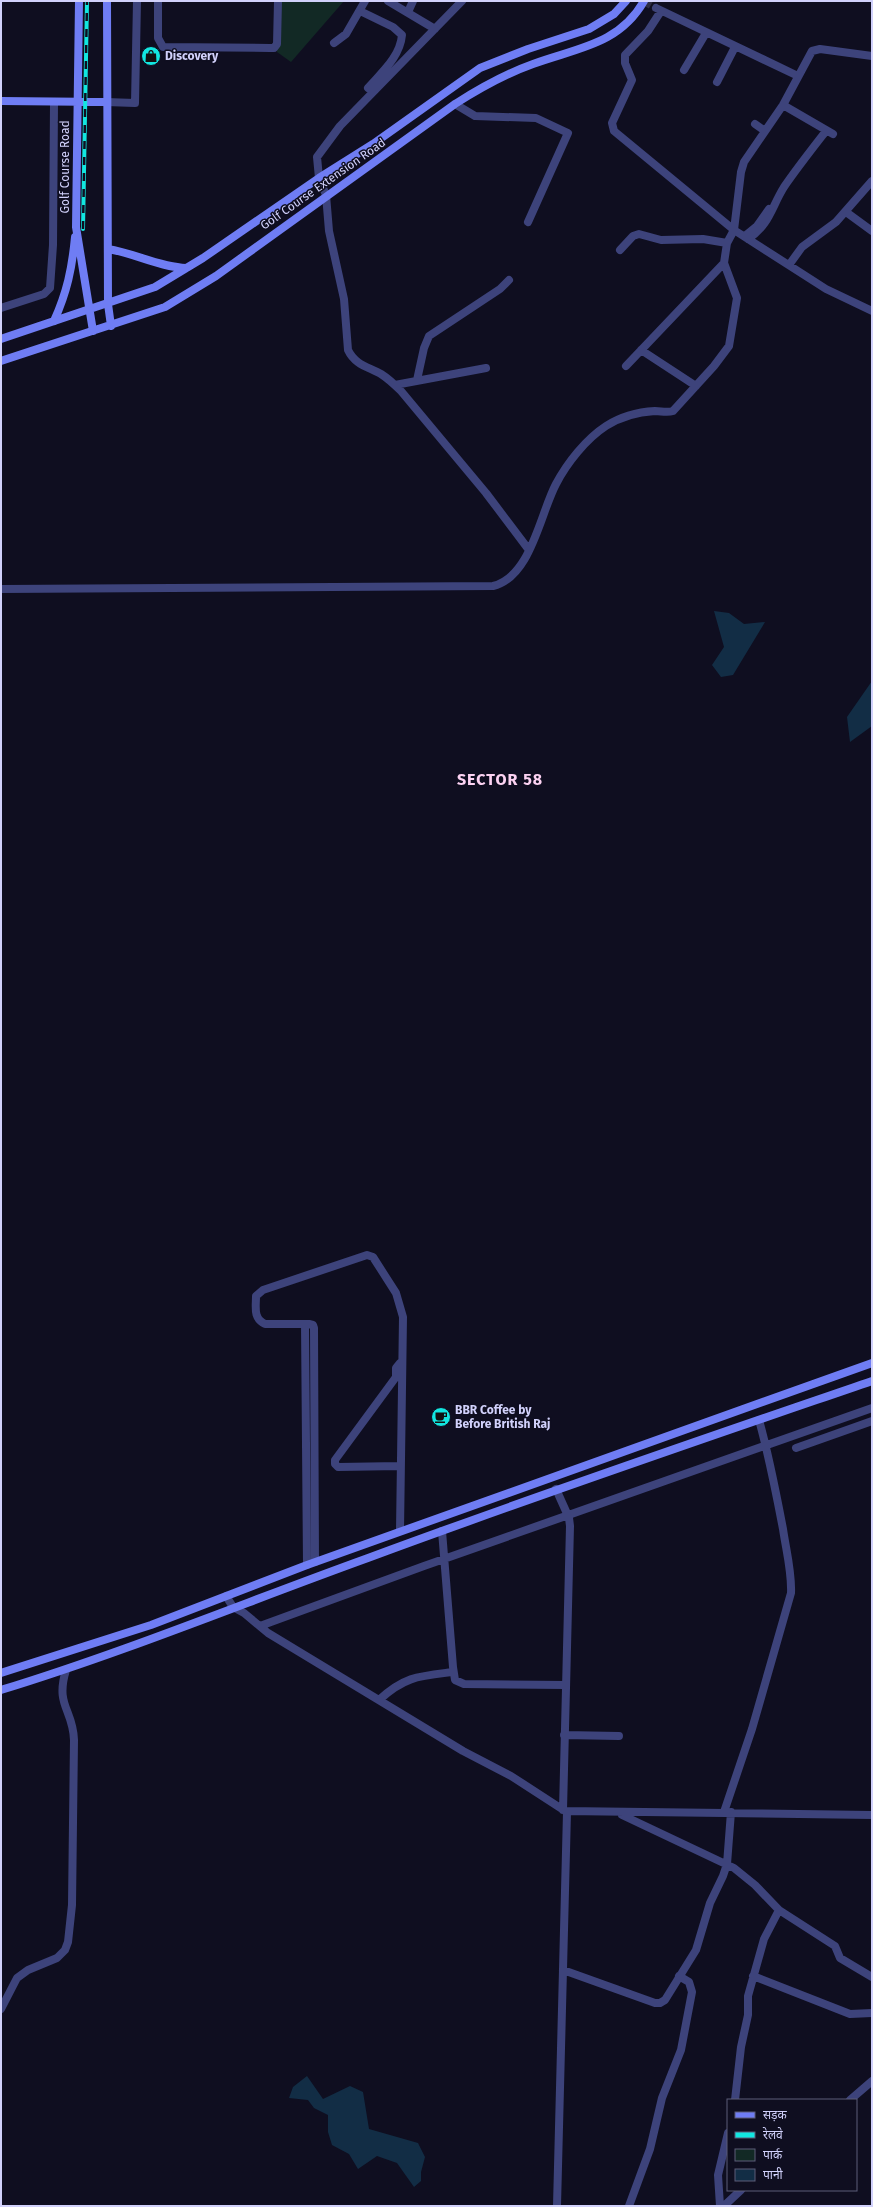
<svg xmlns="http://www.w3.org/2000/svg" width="873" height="2207" font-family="'Fira Sans','Noto Sans Devanagari',sans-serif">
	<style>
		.green { fill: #122925 }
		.water { fill: #122d45 }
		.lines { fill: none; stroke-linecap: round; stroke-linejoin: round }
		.street-tunnel { stroke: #2c2b41; stroke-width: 8; stroke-dasharray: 8 4; stroke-linecap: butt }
		.street { stroke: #3d437b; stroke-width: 8 }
		.secondary { stroke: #6f7df4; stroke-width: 8 }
		.rail-casing { stroke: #12e6e0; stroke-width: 4 }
		.rail { stroke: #0f0e20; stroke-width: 2.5; stroke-dasharray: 8; stroke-linecap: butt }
		.labels { text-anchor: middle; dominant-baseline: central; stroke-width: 3; stroke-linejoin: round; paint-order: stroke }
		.poi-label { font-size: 12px; font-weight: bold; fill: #d1d1fb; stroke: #0f0e20; text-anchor: start }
		.street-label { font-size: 12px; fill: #d1d1fb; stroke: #0f0e20 }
		.district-label { font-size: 16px; font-weight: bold; letter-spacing: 1px; fill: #fcd2f2; stroke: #0f0e20 }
	</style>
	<rect width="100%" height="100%" fill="#0f0e20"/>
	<path class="green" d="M 280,1 L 344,1 L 291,62 L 277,52 Z"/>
	<path class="water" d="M 714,611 L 729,613 L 744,624 L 765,622 L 733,675 L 721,677 L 712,665 L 724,647 Z
		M 872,681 L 872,726 L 850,742 L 847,717 Z
		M 307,2076 L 323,2099 L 350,2086 L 363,2092 L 369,2129 L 418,2143 L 425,2157 L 421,2172 L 421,2181 L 414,2187 L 397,2163 L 377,2156 L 358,2169 L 349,2154 L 332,2145 L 328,2132 L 328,2115 L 314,2108 L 308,2100 L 289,2098 L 293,2087 Z"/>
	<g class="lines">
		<path class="street-tunnel" d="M 644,1 L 656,8"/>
		<path class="street" d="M 158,1 L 158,38 L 163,47 L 270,48 L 274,48 L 277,44 L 278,1
			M 388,1 L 435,29
			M 462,1 L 340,126 L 317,157 L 319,178 L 326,195 L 329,231 L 344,299 L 348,350 C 355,365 369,367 381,374 C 389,379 395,385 401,391 L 486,493 L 529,550
			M 656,8 L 798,76
			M 360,11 L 393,27 L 402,35 C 400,57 382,72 368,88
			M 661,11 L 648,31 L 625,55 L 625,63 L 632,80 L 612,123 L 614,131 L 734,230 L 826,289 L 872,311
			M 408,12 L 413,1
			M 334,43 L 346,34 L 365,1
			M 684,70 L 706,33
			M 717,82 L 735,47
			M 106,102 L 135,103 L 137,1
			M 455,104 L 475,116 L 536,118 L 568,133 L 528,222
			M 783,105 L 833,134
			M 755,124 L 765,131
			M 846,212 L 872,231
			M 746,235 L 757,226 L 769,209
			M 748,239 C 770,224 771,208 784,187 C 797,168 812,149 826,131
			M 620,250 L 633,236 L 639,234 L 661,240 L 703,239 L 727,243
			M 789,265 L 802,247 L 836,222 L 872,181
			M 1,308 L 44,294 L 50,288 L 53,245 L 54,103
			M 641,350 L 696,386
			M 626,366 L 724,263
			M 417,380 L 424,348 L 429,336 L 500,289 L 509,280
			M 395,385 L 486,368
			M 1,589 L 493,586 C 531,577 540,514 556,484 C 567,463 586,439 606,426 C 620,417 638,412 655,411 C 661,411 667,413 673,411 L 714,366 L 729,346 L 737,298 L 724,263 L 727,243 L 734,230 L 741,172 L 744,162 L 783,105 L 812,51 L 820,49 L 872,56
			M 305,1324 L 307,1565
			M 400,1363 L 396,1368 L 396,1377 L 335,1460 L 335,1464 L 338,1467 L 400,1466
			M 796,1448 L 872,1421
			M 556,1489 L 569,1518 L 570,1526 L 563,1810
			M 442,1531 L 453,1667 L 455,1680 L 464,1684 L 565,1685
			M 315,1562 L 314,1328 L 313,1325 L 309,1324 L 265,1324 C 253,1318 256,1308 256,1296 L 263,1290 L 367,1255 L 373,1257 L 396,1293 L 403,1317 L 400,1531
			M 226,1596 L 233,1607 L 244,1613 L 268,1633 L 463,1751 L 511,1776 L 565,1811 L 872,1815
			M 260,1626 L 424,1566 L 872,1408
			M 379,1700 C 405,1676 420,1676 453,1672
			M 564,1735 L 619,1736
			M 724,1812 L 752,1729 L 791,1593 C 792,1572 786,1550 783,1529 C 776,1492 769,1456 759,1420
			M 622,1815 L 734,1868 L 755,1885 L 779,1910 L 835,1946 L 840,1958 L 872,1977
			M 563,1970 L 655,2003 L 660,2003 L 665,2000 L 696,1950 L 710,1903 L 723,1876 L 727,1864 L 731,1812
			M 753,1976 L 850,2014 L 872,2013
			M 1,2009 L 17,1978 L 28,1970 L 57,1958 L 65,1950 L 68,1942 L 72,1905 L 74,1740 C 73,1709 55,1706 66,1670
			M 735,2100 L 741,2047 L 748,2015 L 748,1996 L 764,1939 L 779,1910
			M 850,2100 L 872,2081
			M 557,2206 L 567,1812
			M 629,2206 L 650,2149 L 662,2098 L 681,2050 L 692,1992 L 689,1982 L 679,1976
			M 720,2206 L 718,2175 L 728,2133
			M 724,2206 L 741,2190"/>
		<path class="secondary" d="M 79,1 L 76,227 L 93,331
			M 107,1 L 108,304 L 111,326
			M 1,101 L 106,102
			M 108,249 C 134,253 159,267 186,268
			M 54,321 C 67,292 72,269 75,237
			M 1,339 L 155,287 L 203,258 L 319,178 L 373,144 L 480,68 L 528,49 L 589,29 L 614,14 L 626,1
			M 1,361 L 165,307 L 216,276 L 455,104 C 480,88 505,74 533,64 C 576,48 619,45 644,1
			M 1,1673 L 151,1625 L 307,1565 L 872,1363
			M 1,1690 C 125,1652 246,1602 368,1558 C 535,1496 703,1439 872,1381"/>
		<defs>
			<path id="rail" d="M 83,229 L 87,1"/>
		</defs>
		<use href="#rail" class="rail-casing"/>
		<use href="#rail" class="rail"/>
	</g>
	<defs>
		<symbol id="shop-disc" viewBox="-11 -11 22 22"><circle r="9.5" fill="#12e6e0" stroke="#0f0e20"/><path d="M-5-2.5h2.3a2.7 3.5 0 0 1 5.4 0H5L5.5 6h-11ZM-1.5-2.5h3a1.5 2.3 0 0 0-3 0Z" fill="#111"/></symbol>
		<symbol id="cafe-disc" viewBox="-11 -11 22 22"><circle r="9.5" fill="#12e6e0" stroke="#0f0e20"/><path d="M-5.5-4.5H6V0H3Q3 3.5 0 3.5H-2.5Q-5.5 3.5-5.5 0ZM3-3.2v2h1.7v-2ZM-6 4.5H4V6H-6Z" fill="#111"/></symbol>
	</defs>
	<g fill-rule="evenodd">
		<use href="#shop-disc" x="140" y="45" width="22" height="22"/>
		<use href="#cafe-disc" x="430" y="1406" width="22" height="22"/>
	</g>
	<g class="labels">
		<g class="poi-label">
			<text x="165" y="56">Discovery</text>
			<text x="455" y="1410">BBR Coffee by<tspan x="455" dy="14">Before British Raj</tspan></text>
		</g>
		<g class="street-label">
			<text transform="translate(65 167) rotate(-90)">Golf Course Road</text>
			<text transform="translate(323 184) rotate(-35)">Golf Course Extension Road</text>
		</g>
		<g class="district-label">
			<text x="500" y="779">SECTOR 58</text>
		</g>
	</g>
	<rect width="873" height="2207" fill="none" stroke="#d1d1fb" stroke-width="4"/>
	<rect x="727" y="2099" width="130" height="92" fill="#0f0e20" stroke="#5d5c78"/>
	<rect x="735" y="2112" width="20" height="6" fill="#6f7df4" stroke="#5d5c78"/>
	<text x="763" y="2119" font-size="12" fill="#d1d1fb">सड़क</text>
	<rect x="735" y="2132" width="20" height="6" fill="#12e6e0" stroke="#5d5c78"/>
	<text x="763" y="2139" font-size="12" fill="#d1d1fb">रेलवे</text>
	<rect x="735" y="2149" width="20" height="12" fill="#122925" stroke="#5d5c78"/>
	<text x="763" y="2159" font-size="12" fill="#d1d1fb">पार्क</text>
	<rect x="735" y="2169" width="20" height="12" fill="#122d45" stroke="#5d5c78"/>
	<text x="763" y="2179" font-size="12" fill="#d1d1fb">पानी</text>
</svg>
